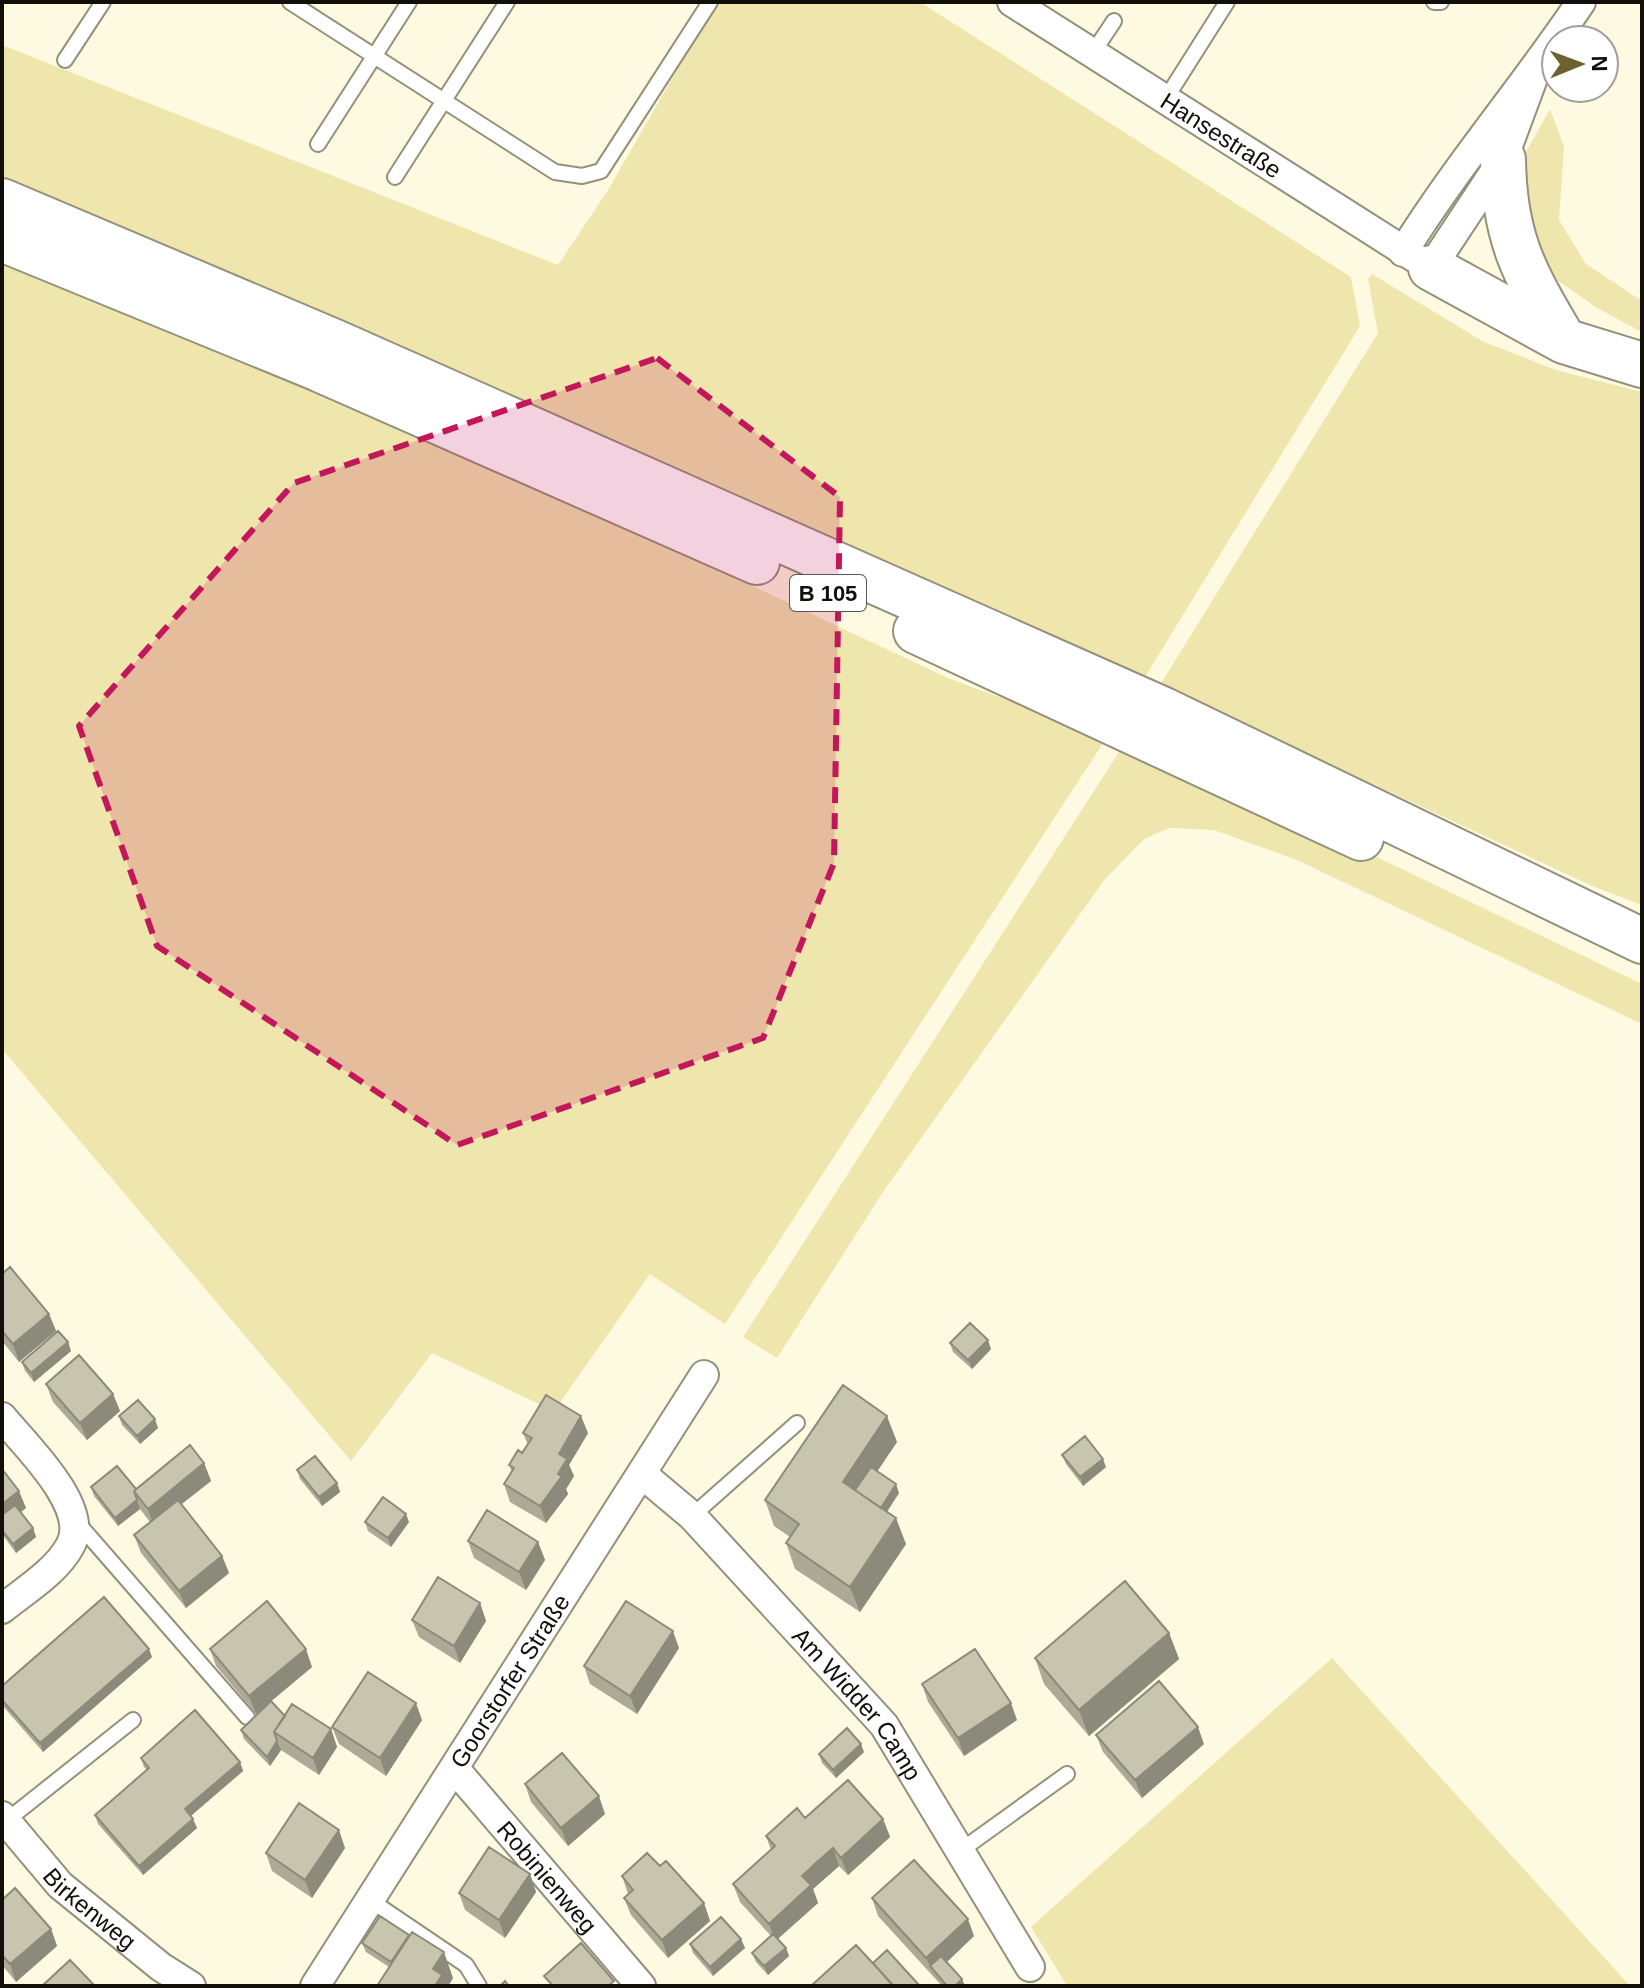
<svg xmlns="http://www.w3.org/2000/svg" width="1644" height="1988" font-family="Arial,sans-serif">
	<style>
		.green { fill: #efe6ad }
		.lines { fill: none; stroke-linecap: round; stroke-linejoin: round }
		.service-casing { stroke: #93907b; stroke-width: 18 }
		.minor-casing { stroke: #93907b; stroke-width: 32 }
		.trunk-casing { stroke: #93907b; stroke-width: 48 }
		.service { stroke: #fff; stroke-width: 14 }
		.minor { stroke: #fff; stroke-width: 28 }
		.trunk { stroke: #fff; stroke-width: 44 }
		.wall { fill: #aca996 }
		.shaded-wall { fill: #8c8a7a }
		.building { fill: #c8c5ae; stroke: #8c8a7a; stroke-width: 2 }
		.marked { fill: #c2185b; fill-opacity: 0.2; stroke: #c2185b; stroke-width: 6; stroke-dasharray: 16 10; stroke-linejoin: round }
		.labels { text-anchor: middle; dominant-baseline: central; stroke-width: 7; stroke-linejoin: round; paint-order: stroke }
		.shield { fill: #fff; stroke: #585752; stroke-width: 2 }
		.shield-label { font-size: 22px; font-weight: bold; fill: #110f08 }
		.street-label { font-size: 24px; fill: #110f08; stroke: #fff }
	</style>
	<rect width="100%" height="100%" fill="#fefae2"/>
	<path class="green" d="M 716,2 L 920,2 L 1351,277 L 1360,326 L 1145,677 L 2,176 L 2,45 L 558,265 L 608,190 Z
		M 1550,109 L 1564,146 L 1559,220 L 1586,264 L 1642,301 L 1642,332 L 1597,308 L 1553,277 L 1527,241 L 1516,170 Z
		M 2,264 L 363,412 L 644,535 L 950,679 L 1107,737 L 725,1324 L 650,1274 L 554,1411 L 432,1353 L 351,1461 L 2,1049 Z
		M 1372,274 L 1482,341 L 1556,370 L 1642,392 L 1642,905 L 1592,886 L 1160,685 L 1378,333 L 1368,279 Z
		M 1128,738 L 1642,984 L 1642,1024 L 1297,860 L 1214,830 L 1169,828 L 1144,839 L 1105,879 L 883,1192 L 777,1358 L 743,1337 Z
		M 1332,1658 L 1630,1986 L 1067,1986 L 1031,1927 Z"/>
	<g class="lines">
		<defs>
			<path id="service" d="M 290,2 L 555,172 L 582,176 L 601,171 L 710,2
				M 1434,2 L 1441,2
				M 1092,54 L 1114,21
				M 65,60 L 103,2
				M 1165,100 L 1227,2
				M 318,144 L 409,2
				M 395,177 L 507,2
				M 692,1516 L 797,1423
				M 76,1521 L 247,1717
				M 6,1821 L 133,1720
				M 960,1851 L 1067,1774
				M 370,1900 L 466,1965 L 479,1986"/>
			<g id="minor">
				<path id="s1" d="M 1012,2 L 1431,268 L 1503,159 L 1536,70"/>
				<path d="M 1403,252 C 1457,165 1524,87 1581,2"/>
				<path d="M 2,1417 C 25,1445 92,1508 70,1546 C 56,1572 24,1591 2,1609"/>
				<path id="s2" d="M 642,1474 L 692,1516 L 884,1725 L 1030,1967"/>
				<path id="s3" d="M 455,1769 L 641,1986"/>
				<path id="s4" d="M 2,1816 L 60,1885 L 161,1967 L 191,1986"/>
				<path id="s5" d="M 315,1986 L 704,1375"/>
			</g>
			<path id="trunk" d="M 1503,159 C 1504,238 1524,273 1563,339
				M 2,201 L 335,342 L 1164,710 L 1642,941
				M 2,239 L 319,369 L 757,562
				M 1431,268 L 1564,341 L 1642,365
				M 916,631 L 1361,838"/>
		</defs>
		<use href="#service" class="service-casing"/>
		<use href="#minor" class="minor-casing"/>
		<use href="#trunk" class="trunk-casing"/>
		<use href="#service" class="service"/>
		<use href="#minor" class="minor"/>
		<use href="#trunk" class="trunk"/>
	</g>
	<path class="wall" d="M 2,1274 L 49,1314 L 56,1331 L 19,1362 L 2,1341 Z
		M 68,1342 L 71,1351 L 34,1382 L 25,1371 L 22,1362 Z
		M 950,1343 L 991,1349 L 972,1369 L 953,1352 Z
		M 46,1384 L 113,1394 L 120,1411 L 87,1440 L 53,1402 Z
		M 119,1416 L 158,1428 L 140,1444 L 122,1425 Z
		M 523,1433 L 588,1433 L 569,1465 L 574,1476 L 566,1489 L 568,1494 L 546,1523 L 510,1502 L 504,1484 L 512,1472 L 509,1465 L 522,1453 L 528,1445 Z
		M 897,1442 L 877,1471 L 899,1493 L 887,1512 L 906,1544 L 860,1612 L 795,1569 L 786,1543 L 790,1537 L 774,1526 L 765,1500 Z
		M 1062,1455 L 1106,1467 L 1083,1486 L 1066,1464 Z
		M 204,1463 L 211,1481 L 181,1504 L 222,1556 L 229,1573 L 186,1608 L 141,1553 L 134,1535 L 150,1522 L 140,1509 L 118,1526 L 94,1496 L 91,1487 L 136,1489 Z
		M 2,1469 L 26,1508 L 21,1512 L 33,1528 L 36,1537 L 16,1553 L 2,1534 Z
		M 297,1470 L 337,1483 L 340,1492 L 322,1506 L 300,1479 Z
		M 365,1522 L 409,1522 L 391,1547 L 368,1531 Z
		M 468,1541 L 538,1542 L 545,1560 L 526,1590 L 474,1558 Z
		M 480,1603 L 486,1621 L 460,1663 L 419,1637 L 412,1620 Z
		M 1169,1633 L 1179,1659 L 1089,1736 L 1044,1684 L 1035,1658 Z
		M 679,1648 L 637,1714 L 590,1684 L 584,1666 Z
		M 210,1649 L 312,1667 L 271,1701 L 285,1716 L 331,1729 L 337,1747 L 319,1775 L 281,1750 L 270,1766 L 244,1739 L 241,1730 L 270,1702 L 256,1714 L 216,1666 Z
		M 152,1657 L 43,1752 L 2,1705 L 2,1686 Z
		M 922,1684 L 1017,1720 L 964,1756 L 928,1702 Z
		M 422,1720 L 386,1776 L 339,1744 L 332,1727 Z
		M 1096,1735 L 1204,1744 L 1142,1798 L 1103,1752 Z
		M 864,1752 L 836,1778 L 822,1763 L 819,1754 Z
		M 141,1758 L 240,1762 L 243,1771 L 191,1816 L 197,1828 L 143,1875 L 98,1824 L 95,1815 L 147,1770 L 144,1767 Z
		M 525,1784 L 605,1814 L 568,1846 L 531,1802 Z
		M 883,1819 L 890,1837 L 848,1875 L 839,1866 L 813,1889 L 818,1903 L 778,1939 L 786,1948 L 789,1956 L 768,1975 L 756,1962 L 752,1953 L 771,1936 L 740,1902 L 733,1884 L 771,1850 L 766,1836 Z
		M 345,1848 L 312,1898 L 272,1871 L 266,1853 Z
		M 660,1866 L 704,1903 L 710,1921 L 668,1958 L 631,1915 L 624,1898 L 628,1894 L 622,1876 Z
		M 530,1874 L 536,1892 L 505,1938 L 465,1910 L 459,1893 Z
		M 872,1898 L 974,1936 L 947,1962 L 962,1979 L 965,1986 L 942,1986 L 878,1916 Z
		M 2,1900 L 51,1929 L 57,1946 L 16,1982 L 2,1965 Z
		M 741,1939 L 745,1948 L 713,1976 L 693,1953 L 690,1944 Z
		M 362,1943 L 453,1978 L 448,1986 L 377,1986 L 389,1967 L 366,1952 Z"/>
	<path class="shaded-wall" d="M 49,1314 L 56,1331 L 19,1362 L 13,1344 Z
		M 988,1340 L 991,1349 L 972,1369 L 968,1360 Z
		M 68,1342 L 71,1351 L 34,1382 L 31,1373 Z
		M 113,1394 L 120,1411 L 87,1440 L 80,1423 Z
		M 581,1416 L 588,1433 L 569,1465 L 574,1476 L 566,1489 L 568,1494 L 546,1523 L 540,1506 L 558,1474 L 559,1454 Z
		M 887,1416 L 897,1442 L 856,1503 L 843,1482 Z
		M 155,1419 L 158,1428 L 140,1444 L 137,1436 Z
		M 1103,1459 L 1106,1467 L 1083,1486 L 1080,1477 Z
		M 204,1463 L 211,1481 L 154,1526 L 148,1509 Z
		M 337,1483 L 340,1492 L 322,1506 L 319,1497 Z
		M 896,1484 L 899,1493 L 878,1525 L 875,1516 Z
		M 19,1491 L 26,1508 L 2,1526 L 2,1504 Z
		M 137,1500 L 140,1509 L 118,1526 L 115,1518 Z
		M 406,1514 L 409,1522 L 391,1547 L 388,1538 Z
		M 896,1518 L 906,1544 L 860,1612 L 850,1587 Z
		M 33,1528 L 36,1537 L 16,1553 L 13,1544 Z
		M 538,1542 L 545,1560 L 526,1590 L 519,1572 Z
		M 222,1556 L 229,1573 L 186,1608 L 179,1591 Z
		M 480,1603 L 486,1621 L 460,1663 L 454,1646 Z
		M 673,1631 L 679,1648 L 637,1714 L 630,1696 Z
		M 1169,1633 L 1179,1659 L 1089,1736 L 1079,1710 Z
		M 149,1649 L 152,1657 L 43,1752 L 40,1743 Z
		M 306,1649 L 312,1667 L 256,1714 L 249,1696 Z
		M 416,1703 L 422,1720 L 386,1776 L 380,1758 Z
		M 1011,1703 L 1017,1720 L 964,1756 L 958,1738 Z
		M 1198,1727 L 1204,1744 L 1142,1798 L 1135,1780 Z
		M 331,1729 L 337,1747 L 319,1775 L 313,1758 Z
		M 277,1741 L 281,1750 L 270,1766 L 267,1757 Z
		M 861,1744 L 864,1752 L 836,1778 L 833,1770 Z
		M 240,1762 L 243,1771 L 188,1818 L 185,1809 Z
		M 599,1796 L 605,1814 L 568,1846 L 561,1828 Z
		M 193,1819 L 197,1828 L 143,1875 L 139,1866 Z
		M 883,1819 L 890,1837 L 848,1875 L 841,1858 Z
		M 339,1830 L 345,1848 L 312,1898 L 305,1880 Z
		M 833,1848 L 839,1866 L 813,1889 L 818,1903 L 775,1941 L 769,1924 L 802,1876 Z
		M 530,1874 L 536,1892 L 505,1938 L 499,1920 Z
		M 704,1903 L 710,1921 L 668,1958 L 662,1940 Z
		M 968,1919 L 974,1936 L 935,1973 L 930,1966 L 926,1958 Z
		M 51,1929 L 57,1946 L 16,1982 L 10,1964 Z
		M 741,1939 L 745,1948 L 713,1976 L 710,1967 Z
		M 786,1948 L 789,1956 L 768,1975 L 764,1966 Z
		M 444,1952 L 453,1978 L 448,1986 L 435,1986 L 433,1969 Z
		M 962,1979 L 965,1986 L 955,1986 Z"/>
	<path class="building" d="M 10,1267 L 49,1314 L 13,1344 L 2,1331 L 2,1274 Z
		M 970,1323 L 988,1340 L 968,1360 L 950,1343 Z
		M 58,1331 L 68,1342 L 31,1373 L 22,1362 Z
		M 79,1355 L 113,1394 L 80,1423 L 46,1384 Z
		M 843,1385 L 887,1416 L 843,1482 L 896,1518 L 850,1587 L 786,1543 L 799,1524 L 765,1500 Z
		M 546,1395 L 581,1416 L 559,1454 L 567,1459 L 558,1474 L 562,1476 L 540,1506 L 504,1484 L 514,1468 L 509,1465 L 518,1450 L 522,1453 L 532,1438 L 523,1433 Z
		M 138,1400 L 155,1419 L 137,1436 L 119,1416 Z
		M 1085,1436 L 1103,1459 L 1080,1477 L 1062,1455 Z
		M 190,1445 L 204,1463 L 148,1509 L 134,1491 Z
		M 315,1456 L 337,1483 L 319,1497 L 297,1470 Z
		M 117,1466 L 136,1489 L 134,1491 L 137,1500 L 115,1518 L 91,1487 Z
		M 871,1467 L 896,1484 L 881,1508 L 855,1490 Z
		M 2,1469 L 19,1491 L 2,1504 Z
		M 383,1497 L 406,1514 L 388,1538 L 365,1522 Z
		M 178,1500 L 222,1556 L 179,1591 L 134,1535 Z
		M 15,1505 L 33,1528 L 13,1544 L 2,1530 L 2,1515 Z
		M 487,1510 L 538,1542 L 519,1572 L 468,1541 Z
		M 438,1577 L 480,1603 L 454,1646 L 412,1620 Z
		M 1125,1581 L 1169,1633 L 1079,1710 L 1035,1658 Z
		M 104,1597 L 149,1649 L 40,1743 L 2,1700 L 2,1686 Z
		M 267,1601 L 306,1649 L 249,1696 L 210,1649 Z
		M 626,1601 L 673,1631 L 630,1696 L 584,1666 Z
		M 975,1649 L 1011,1703 L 958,1738 L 922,1684 Z
		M 368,1672 L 416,1703 L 380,1758 L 332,1727 Z
		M 1159,1681 L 1198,1727 L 1135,1780 L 1096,1735 Z
		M 271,1701 L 285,1716 L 274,1732 L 277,1741 L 267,1757 L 241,1730 Z
		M 292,1704 L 331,1729 L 313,1758 L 274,1732 Z
		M 195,1710 L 240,1762 L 185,1809 L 193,1819 L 139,1866 L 95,1815 L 149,1768 L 141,1758 Z
		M 847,1728 L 861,1744 L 833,1770 L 819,1754 Z
		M 562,1753 L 599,1796 L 561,1828 L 525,1784 Z
		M 848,1780 L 883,1819 L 841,1858 L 833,1848 L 817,1862 L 802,1876 L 811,1885 L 769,1924 L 733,1884 L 775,1846 L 766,1836 L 797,1808 L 805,1818 Z
		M 299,1803 L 339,1830 L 305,1880 L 266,1853 Z
		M 489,1847 L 530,1874 L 499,1920 L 459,1893 Z
		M 647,1853 L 660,1866 L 666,1861 L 704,1903 L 662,1940 L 624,1898 L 633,1890 L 622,1876 Z
		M 914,1860 L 968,1919 L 926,1958 L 872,1898 Z
		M 15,1888 L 51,1929 L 10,1964 L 2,1955 L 2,1900 Z
		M 380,1916 L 409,1935 L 391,1962 L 362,1943 Z
		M 721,1917 L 741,1939 L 710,1967 L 690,1944 Z
		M 412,1932 L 444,1952 L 433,1969 L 442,1975 L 435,1986 L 377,1986 Z
		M 773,1934 L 786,1948 L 764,1966 L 752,1953 Z
		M 581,1943 L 614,1981 L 608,1986 L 553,1986 L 544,1976 Z
		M 856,1945 L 893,1985 L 891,1986 L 813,1986 L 812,1985 Z
		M 887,1950 L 919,1985 L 918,1986 L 893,1986 L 873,1963 Z
		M 941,1956 L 962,1979 L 955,1986 L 947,1986 L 930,1966 Z
		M 70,1960 L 95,1986 L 42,1986 Z
		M 505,1981 L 509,1986 L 500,1986 Z"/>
	<path class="marked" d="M 657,358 L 840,497 L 834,863 L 763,1038 L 457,1145 L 157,946 L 79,726 L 294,483 Z"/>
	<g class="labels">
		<rect class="shield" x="790" y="575" width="76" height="36" rx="6"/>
		<g class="shield-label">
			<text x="828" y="593">B 105</text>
		</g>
		<g class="street-label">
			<text stroke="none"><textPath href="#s1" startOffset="248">Hansestraße</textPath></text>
			<text stroke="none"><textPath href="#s5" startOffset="362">Goorstorfer Straße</textPath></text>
			<text stroke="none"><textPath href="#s2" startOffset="316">Am Widder Camp</textPath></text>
			<text stroke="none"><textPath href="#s3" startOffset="142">Robinienweg</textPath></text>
			<text stroke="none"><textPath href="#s4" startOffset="128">Birkenweg</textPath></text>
		</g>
	</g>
	<rect width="1644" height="1988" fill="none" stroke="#110f08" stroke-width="8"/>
	<g transform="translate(1580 64) rotate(89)"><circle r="38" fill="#ffffff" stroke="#a09f9c" stroke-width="2"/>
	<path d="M0-6L14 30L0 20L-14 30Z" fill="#6b622f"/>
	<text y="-12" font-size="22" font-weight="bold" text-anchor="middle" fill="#110f08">N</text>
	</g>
</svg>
